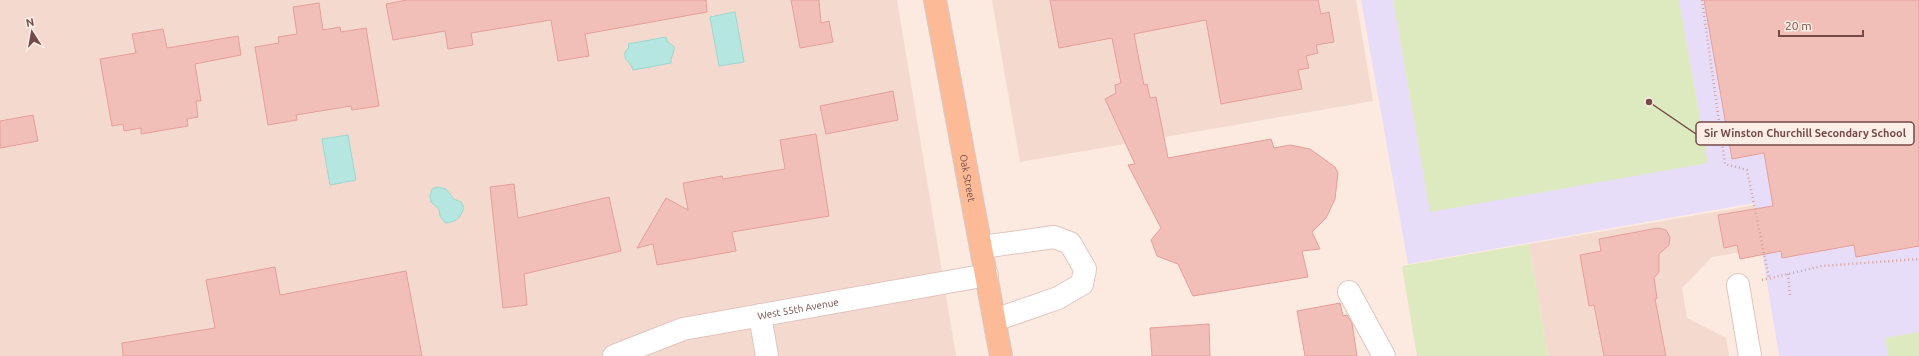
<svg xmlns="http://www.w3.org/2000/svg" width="1919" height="356" font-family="Ubuntu,sans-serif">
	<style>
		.residential { fill: #f4d9cf }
		.education { fill: #e7ddf8 }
		.green { fill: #ddeabf }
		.water { fill: #b5e6df; stroke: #9bd8d0 }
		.building { fill: #f2beb8; stroke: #e59f98 }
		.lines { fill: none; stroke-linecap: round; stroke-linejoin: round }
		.minor-casing { stroke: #e2c5bf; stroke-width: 24 }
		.major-casing { stroke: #d5c9c8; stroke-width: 24 }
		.path { stroke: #d7a19b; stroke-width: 2.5; stroke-dasharray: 1 3; stroke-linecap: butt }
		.minor { stroke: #fff; stroke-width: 22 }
		.major { stroke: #fdba97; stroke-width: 22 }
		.labels { text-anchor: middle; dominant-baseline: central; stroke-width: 4; stroke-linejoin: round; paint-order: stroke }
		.street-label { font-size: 10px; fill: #734a47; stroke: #ffeee7 }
		.leader { fill: none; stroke: #734a47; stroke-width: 1.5 }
		.callout-dot { fill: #734a47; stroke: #ffeee7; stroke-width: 1.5 }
		.callout { fill: #ffeee7; stroke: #734a47; stroke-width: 1.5 }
		.callout-label { font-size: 11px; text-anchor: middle; font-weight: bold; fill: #734a47 }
	</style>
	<rect width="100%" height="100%" fill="#fce9e0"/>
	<path class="residential" d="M 0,0 L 897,0 L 956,356 L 0,356 Z
		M 992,0 L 1356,0 L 1373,101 L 1020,162 Z
		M 1755,205 L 1763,248 L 1712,257 L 1682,288 L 1687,318 L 1726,338 L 1729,356 L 1548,356 L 1529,244 Z"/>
	<path class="education" d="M 1361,0 L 1919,0 L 1919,356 L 1779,356 L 1754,203 L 1408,264 Z"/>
	<path class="green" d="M 1393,0 L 1679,0 L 1708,163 L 1430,212 Z
		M 1529,244 L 1548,356 L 1417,356 L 1402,266 Z
		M 1919,332 L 1919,356 L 1888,356 L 1885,338 Z"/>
	<path class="water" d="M 735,12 L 744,62 L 719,66 L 710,17 Z
		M 666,37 L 667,41 L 674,47 C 675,53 670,57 671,63 L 633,70 C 631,61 618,58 629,47 L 628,44 Z
		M 348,135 L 356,180 L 330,185 L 322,139 Z
		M 437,187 L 446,189 L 454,199 L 461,202 L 464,208 C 460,218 457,222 445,223 L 440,216 L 439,209 L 431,202 L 430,196 L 432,189 Z"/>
	<path class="building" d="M 407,0 L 706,0 L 707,12 L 585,34 L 589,56 L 558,61 L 551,20 L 471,33 L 473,45 L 448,49 L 445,31 L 393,40 L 386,4 Z
		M 791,0 L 819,0 L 821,23 L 829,21 L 833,42 L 800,48 Z
		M 1050,0 L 1318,0 L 1321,14 L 1329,12 L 1334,42 L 1316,45 L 1318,53 L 1306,56 L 1309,68 L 1298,70 L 1302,89 L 1221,104 L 1206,20 L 1134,34 L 1144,85 L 1147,84 L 1150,98 L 1156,97 L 1168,158 L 1271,139 L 1274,148 L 1290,145 L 1310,149 L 1335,167 L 1338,173 L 1335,199 L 1326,218 L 1312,232 L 1320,249 L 1302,251 L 1308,277 L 1193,296 L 1178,264 L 1157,256 L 1151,240 L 1161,228 L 1128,165 L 1135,164 L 1105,99 L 1116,93 L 1115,85 L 1121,83 L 1112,38 L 1059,48 Z
		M 1704,0 L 1919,0 L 1919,246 L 1856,257 L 1854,245 L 1782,258 L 1781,251 L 1740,259 L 1737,245 L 1724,248 L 1718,215 L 1773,206 L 1764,153 L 1732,159 Z
		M 319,3 L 323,30 L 340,27 L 341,32 L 366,28 L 379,106 L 352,110 L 351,106 L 296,115 L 297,120 L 268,125 L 255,47 L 279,43 L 278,37 L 297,34 L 293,7 Z
		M 163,29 L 167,48 L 238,36 L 241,55 L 195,64 L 201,101 L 196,101 L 198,117 L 187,119 L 188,126 L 141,134 L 141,128 L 124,131 L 123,124 L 112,126 L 100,59 L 136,53 L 132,34 Z
		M 893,91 L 898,120 L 826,134 L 820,106 Z
		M 33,115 L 38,141 L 0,148 L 0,121 Z
		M 816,134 L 829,216 L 732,232 L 736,251 L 657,265 L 653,244 L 637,248 L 666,198 L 688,210 L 683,183 L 722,176 L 723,179 L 785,169 L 780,140 Z
		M 514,184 L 518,218 L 609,197 L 621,251 L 524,274 L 527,305 L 503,308 L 490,187 Z
		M 1658,228 L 1666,230 L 1670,237 L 1669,245 L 1659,254 L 1659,272 L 1654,278 L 1657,298 L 1655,299 L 1666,356 L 1604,356 L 1594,305 L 1589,306 L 1580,255 L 1601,251 L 1599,239 Z
		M 275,267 L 280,295 L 406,271 L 422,356 L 123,356 L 122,343 L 215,328 L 206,280 Z
		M 1340,303 L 1343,316 L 1347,315 L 1352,323 L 1357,356 L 1305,356 L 1297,311 Z
		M 1209,324 L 1210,356 L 1152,356 L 1150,328 Z"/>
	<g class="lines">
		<defs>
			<g id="minor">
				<path d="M 982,247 L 1054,237 L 1070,243 L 1085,269 L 1082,284 L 1058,298 L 995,320"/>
				<path d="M 1738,285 L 1750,356"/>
				<path d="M 1349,292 L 1384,356"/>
				<path d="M 760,315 L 767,356"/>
				<path id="s1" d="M 614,356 L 683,329 L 987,275"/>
			</g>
			<g id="major">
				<path id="s2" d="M 935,0 L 1001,356"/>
			</g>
		</defs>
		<use href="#minor" class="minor-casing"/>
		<use href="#major" class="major-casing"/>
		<path class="path" d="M 1702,0 L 1725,164 L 1747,170 L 1769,278
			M 1788,274 L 1790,296
			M 1762,280 L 1822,266 L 1919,259"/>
		<use href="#minor" class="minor"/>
		<use href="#major" class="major"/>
	</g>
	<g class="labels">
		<g class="street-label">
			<text stroke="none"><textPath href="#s2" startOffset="181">Oak Street</textPath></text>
			<text stroke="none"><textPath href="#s1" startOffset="191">West 55th Avenue</textPath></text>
		</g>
	</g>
	<path class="leader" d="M1649 102L1696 134"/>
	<circle class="callout-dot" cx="1649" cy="102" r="4"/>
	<rect class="callout" x="1696" y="122" width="218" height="23" rx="4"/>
	<g class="callout-label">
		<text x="1805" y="137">Sir Winston Churchill Secondary School</text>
	</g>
	<g transform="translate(32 32) rotate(349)" stroke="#ffeee7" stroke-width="3" paint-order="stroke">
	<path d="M0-3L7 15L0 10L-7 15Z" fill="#734a47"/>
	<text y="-6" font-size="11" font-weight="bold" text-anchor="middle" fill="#734a47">N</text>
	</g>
	<path d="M1779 30v6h84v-6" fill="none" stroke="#734a47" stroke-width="2"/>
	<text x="1785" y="30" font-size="12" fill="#734a47" stroke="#ffeee7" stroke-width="3" paint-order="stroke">20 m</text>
</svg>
